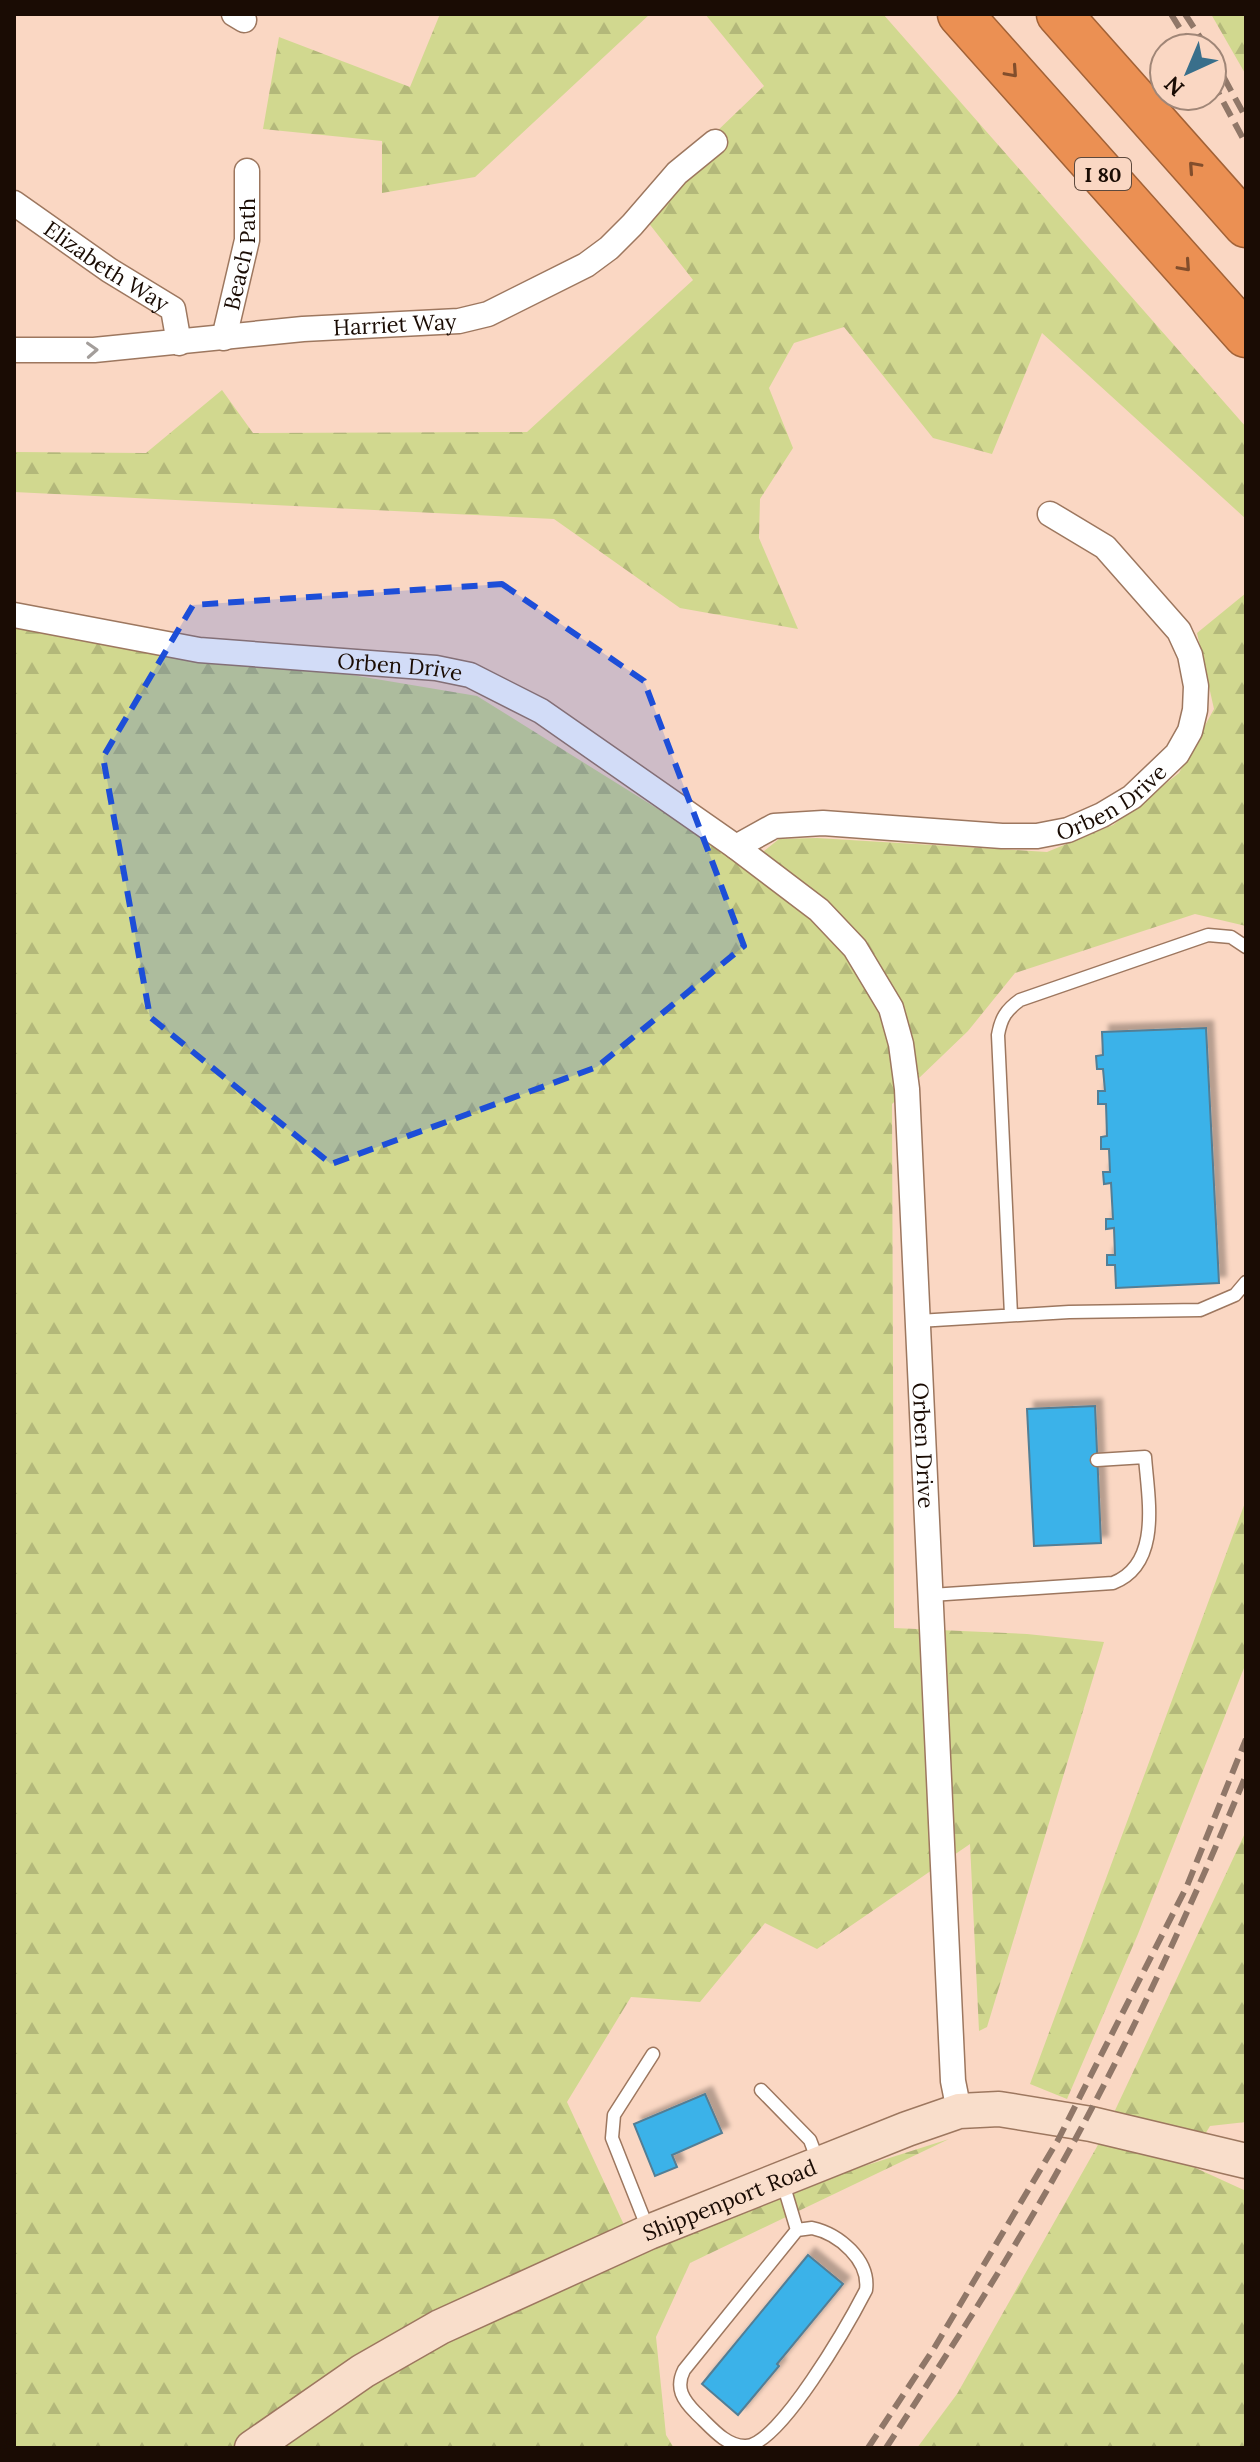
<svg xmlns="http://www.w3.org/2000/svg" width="1260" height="2462" font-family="Lora,serif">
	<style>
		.forest { fill: url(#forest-firs) }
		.building { fill: #3bb2e9; stroke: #537e95; stroke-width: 2; filter: url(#shadow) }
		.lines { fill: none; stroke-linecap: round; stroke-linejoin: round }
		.lane-casing { stroke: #9d775f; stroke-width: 15 }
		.street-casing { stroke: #9d775f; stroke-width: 27 }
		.secondary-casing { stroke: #9d775f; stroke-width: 37 }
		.highway-casing { stroke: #a26237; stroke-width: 47 }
		.lane { stroke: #fff; stroke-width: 12 }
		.street { stroke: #fff; stroke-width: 24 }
		.secondary { stroke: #f9decb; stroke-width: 34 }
		.highway { stroke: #eb9053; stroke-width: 44 }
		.rail { stroke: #907768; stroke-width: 6; stroke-dasharray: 16 8; stroke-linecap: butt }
		.oneway { stroke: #824e2c }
		.oneway2 { stroke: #a39e9b }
		.marked { fill: #1d4ed8; fill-opacity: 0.2; stroke: #1d4ed8; stroke-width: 6; stroke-dasharray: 16 10; stroke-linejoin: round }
		.labels { text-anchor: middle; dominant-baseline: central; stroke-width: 8; stroke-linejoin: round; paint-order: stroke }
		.shield { fill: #fad7c3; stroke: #5d493d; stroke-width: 2 }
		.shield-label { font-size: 20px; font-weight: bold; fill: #1a0c04 }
		.street-label { font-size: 22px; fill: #1a0c04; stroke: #fad7c3 }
	</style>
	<defs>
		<pattern id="forest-firs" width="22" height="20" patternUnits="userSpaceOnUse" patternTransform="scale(2)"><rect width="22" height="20" fill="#d1d88f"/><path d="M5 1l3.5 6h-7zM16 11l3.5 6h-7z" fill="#b3b87a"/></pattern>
		<filter id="shadow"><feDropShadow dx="7" dy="-7" stdDeviation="2" flood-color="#0004"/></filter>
	</defs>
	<rect width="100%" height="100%" fill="#fad7c3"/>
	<path class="forest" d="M 440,14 L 650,14 L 475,177 L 382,193 L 382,141 L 263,129 L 279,37 L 410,87 Z
		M 705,14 L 883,14 L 1246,427 L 1246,519 L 1042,333 L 992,454 L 933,438 L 844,327 L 794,343 L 769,388 L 793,448 L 760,499 L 759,538 L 798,629 L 680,608 L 554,519 L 14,492 L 14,452 L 146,453 L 222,390 L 253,433 L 527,432 L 693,280 L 637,208 L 764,86 Z
		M 1211,14 L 1246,14 L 1246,75 Z
		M 1246,593 L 1246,926 L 1195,914 L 1015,973 L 968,1031 L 892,1104 L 894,1628 L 1027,1634 L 1104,1642 L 987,2027 L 979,2031 L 970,1844 L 817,1949 L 765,1923 L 700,2002 L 631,1997 L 567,2102 L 631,2240 L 949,2139 L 690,2263 L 656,2337 L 666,2435 L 674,2448 L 14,2448 L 14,618 L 477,696 L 727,852 L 764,851 L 779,839 L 817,838 L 1047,852 L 1113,825 L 1179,773 L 1214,709 L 1197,633 Z
		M 1246,1500 L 1246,1663 L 1138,1934 L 1067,2099 L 1030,2084 Z
		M 1246,1831 L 1246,2122 L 1210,2126 L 1187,2164 L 1246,2191 L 1246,2448 L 917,2448 L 957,2394 L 1103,2136 Z"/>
	<path class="building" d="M 1206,1028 L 1219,1283 L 1116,1288 L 1115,1265 L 1107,1265 L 1107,1255 L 1115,1255 L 1114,1228 L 1106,1229 L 1106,1219 L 1113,1219 L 1111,1183 L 1104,1184 L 1103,1172 L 1110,1172 L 1109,1149 L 1101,1149 L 1101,1137 L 1107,1136 L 1106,1104 L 1098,1104 L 1098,1091 L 1105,1091 L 1103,1069 L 1097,1069 L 1096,1056 L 1103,1055 L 1102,1032 Z
		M 1095,1406 L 1101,1543 L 1034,1546 L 1027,1409 Z
		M 705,2094 L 722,2133 L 672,2155 L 677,2167 L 655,2176 L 634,2124 Z
		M 808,2255 L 843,2284 L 777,2364 L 779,2366 L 738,2415 L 702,2384 Z"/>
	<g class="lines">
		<defs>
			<path id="lane" d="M 1011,1315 L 998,1035 C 1001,1018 1006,1010 1020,1000 L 1208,935 L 1231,937 L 1246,947
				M 918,1321 L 1069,1312 L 1200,1310 L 1235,1295 L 1246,1282
				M 931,1595 L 1113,1583 C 1162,1564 1148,1498 1145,1457 L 1097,1460
				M 761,2090 L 810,2140 L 818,2161
				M 782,2180 L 797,2230
				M 812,2228 C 839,2234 870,2260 866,2290 C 850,2321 779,2447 745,2446 C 725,2446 710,2426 696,2413 C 683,2400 675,2388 684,2370 L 797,2230 Z
				M 648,2229 L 612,2138 L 614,2115 L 653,2054"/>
			<g id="street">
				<path d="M 234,14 L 244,20"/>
				<path id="s1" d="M 14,203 L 109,270 L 173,309 L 179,343"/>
				<path id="s2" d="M 224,338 L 247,240 L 247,171"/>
				<path id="s3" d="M 14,350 L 94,350 L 303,329 L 459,321 L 488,314 L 586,265 L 609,248 L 632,225 L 677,173 L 715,142"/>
				<path id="s4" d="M 14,615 L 199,650 L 436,668 L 470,675 L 541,711 L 736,847 L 819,910 L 855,948 L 891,1008 L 901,1044 L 907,1089 L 953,2081 L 959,2111"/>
				<path id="s5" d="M 736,847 L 774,826 L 823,823 L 1002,836 L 1037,836 L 1068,830 L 1102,815 L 1132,797 L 1177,754 L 1190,731 L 1195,710 L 1196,686 L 1190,655 L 1179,631 L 1105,547 L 1050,514"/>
			</g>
			<g id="secondary">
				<path id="s6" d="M 252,2448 L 363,2371 L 440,2327 L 649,2232 L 907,2129 L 959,2111 L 999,2109 L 1091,2124 L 1246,2161"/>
			</g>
			<path id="highway" d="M 960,14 L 1246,335
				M 1059,14 L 1246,225"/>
		</defs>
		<use href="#lane" class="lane-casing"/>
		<use href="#street" class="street-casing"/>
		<use href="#secondary" class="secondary-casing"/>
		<use href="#highway" class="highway-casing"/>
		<use href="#lane" class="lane"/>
		<use href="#street" class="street"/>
		<use href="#secondary" class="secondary"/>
		<use href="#highway" class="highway"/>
		<path class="rail" d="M 1171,14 L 1192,48
			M 1185,14 L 1207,48
			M 1212,56 L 1246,118
			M 1212,81 L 1246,144
			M 868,2448 L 933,2350 L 1058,2140 L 1187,1886 L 1246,1739
			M 886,2448 C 932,2377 979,2306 1022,2233 C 1109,2087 1181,1932 1246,1775"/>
	</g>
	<defs><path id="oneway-chevron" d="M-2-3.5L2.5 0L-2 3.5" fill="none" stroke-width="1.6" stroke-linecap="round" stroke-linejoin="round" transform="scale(2)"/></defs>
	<g class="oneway">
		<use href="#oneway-chevron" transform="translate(1012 72) rotate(48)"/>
		<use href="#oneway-chevron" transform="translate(1194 167) rotate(-132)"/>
		<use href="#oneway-chevron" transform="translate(1185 266) rotate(48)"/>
	</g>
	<use class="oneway2" href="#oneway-chevron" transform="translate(92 350) rotate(-3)"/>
	<path class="marked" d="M 502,584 L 644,681 L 744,946 L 597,1067 L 331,1164 L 150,1017 L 103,757 L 193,605 Z"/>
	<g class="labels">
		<rect class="shield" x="1075" y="158" width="56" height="32" rx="6"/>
		<g class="shield-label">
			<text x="1103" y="174">I 80</text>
		</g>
		<g class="street-label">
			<text stroke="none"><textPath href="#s2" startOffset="86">Beach Path</textPath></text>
			<text stroke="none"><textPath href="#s1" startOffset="112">Elizabeth Way</textPath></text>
			<text stroke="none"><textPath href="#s3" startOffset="382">Harriet Way</textPath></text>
			<text stroke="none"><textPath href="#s4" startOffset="390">Orben Drive</textPath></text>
			<text stroke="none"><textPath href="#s5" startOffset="390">Orben Drive</textPath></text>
			<text stroke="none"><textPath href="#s4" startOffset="1444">Orben Drive</textPath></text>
			<text stroke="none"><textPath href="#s6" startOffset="540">Shippenport Road</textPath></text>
		</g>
	</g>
	<rect width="1260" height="2462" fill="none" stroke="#1a0c04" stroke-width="32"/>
	<g transform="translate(1188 72) rotate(224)"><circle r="38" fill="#fad7c3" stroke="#a08677" stroke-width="2"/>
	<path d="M0-6L14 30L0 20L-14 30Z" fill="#396f8b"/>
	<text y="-12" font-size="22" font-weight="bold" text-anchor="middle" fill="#1a0c04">N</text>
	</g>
</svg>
